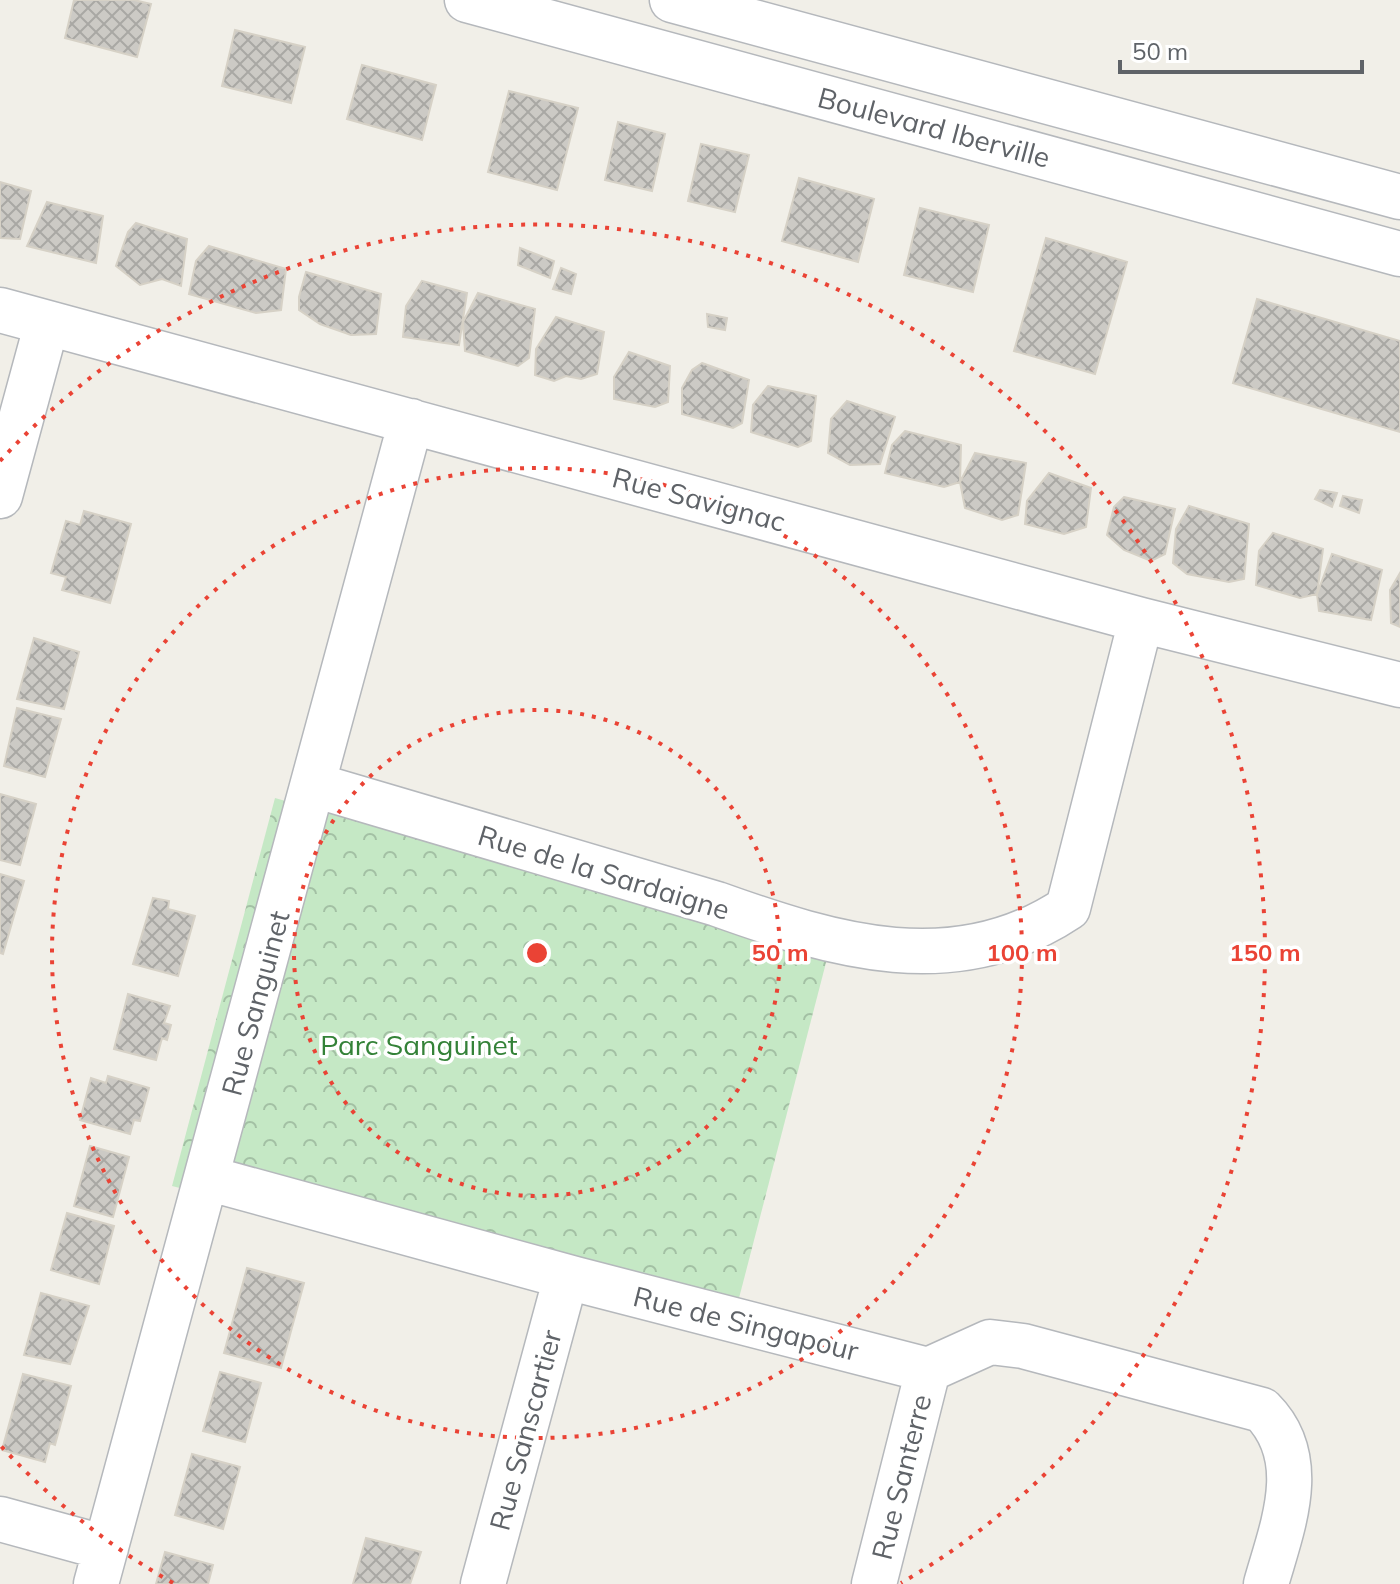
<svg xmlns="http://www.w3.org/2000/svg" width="1400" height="1584" font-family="Mulish,sans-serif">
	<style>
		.park { fill: url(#park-crowns) }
		.building { fill: url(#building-cross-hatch); stroke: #d6d1c6; stroke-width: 2 }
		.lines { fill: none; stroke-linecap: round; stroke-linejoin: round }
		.minor-casing { stroke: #b5b8bc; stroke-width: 47 }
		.minor { stroke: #fff; stroke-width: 44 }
		.ring { fill: none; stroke: #ea4335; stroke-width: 4; stroke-dasharray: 4 8 }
		.labels { text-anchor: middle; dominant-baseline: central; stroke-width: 7; stroke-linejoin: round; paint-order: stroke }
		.street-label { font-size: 28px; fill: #5f6368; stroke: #fff }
		.park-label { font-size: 28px; fill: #348238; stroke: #fff }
		.centre { fill: #ea4335; stroke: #fff; stroke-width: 4 }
		.ring-label { font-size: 24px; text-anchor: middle; font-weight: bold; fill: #ea4335; stroke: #fff; stroke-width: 7; stroke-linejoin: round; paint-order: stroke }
	</style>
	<defs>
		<pattern id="park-crowns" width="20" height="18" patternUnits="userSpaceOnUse" patternTransform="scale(2)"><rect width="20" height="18" fill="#c5e8c5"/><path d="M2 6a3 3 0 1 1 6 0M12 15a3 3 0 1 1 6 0" fill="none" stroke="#a3c0a4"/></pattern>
		<pattern id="building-cross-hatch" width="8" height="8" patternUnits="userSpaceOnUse" patternTransform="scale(2)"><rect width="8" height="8" fill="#cccac5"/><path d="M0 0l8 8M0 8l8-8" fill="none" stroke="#a9a8a4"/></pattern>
	</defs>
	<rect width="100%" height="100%" fill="#f1efe8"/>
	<path class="park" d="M 275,798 L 828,955 L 731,1329 L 172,1186 Z"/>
	<path class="building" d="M 74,0 L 134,0 L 151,4 L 137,57 L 65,38 Z
		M 235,30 L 305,47 L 291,103 L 222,86 Z
		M 362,65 L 436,85 L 422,140 L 347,119 Z
		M 509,91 L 578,108 L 557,190 L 488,172 Z
		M 618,122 L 665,134 L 652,191 L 605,180 Z
		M 701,144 L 749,155 L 735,212 L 688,201 Z
		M 799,178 L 874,199 L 858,262 L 782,241 Z
		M 0,182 L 31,191 L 20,239 L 0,238 Z
		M 47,202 L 103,216 L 96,263 L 27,246 Z
		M 920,208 L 989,225 L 973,292 L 904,275 Z
		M 136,223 L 187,239 L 181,286 L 162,279 L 140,285 L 116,266 L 128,232 Z
		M 1046,238 L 1127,262 L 1095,374 L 1014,351 Z
		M 209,246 L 286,269 L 281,310 L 256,313 L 189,294 L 196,261 Z
		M 520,248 L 554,261 L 550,278 L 518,265 Z
		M 561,268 L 576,274 L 571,294 L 553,289 Z
		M 306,272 L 381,294 L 376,334 L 351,335 L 320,324 L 299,310 L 299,297 Z
		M 422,281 L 467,293 L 459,345 L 403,337 L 406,306 Z
		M 478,293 L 535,309 L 529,358 L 518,366 L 465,351 L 463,322 Z
		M 1257,299 L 1400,341 L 1400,432 L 1233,383 Z
		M 707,314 L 727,318 L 725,330 L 708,327 Z
		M 556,317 L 604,332 L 597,374 L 581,379 L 566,376 L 554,381 L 535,375 L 536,349 Z
		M 629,352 L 670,366 L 668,402 L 655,407 L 614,399 L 614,377 Z
		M 702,363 L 749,380 L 742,423 L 733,428 L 682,414 L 682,388 L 692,370 Z
		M 768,386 L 816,396 L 811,441 L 798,447 L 751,432 L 753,405 Z
		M 847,401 L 895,417 L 880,464 L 850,465 L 828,453 L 831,419 Z
		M 905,431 L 961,445 L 960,482 L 944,487 L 885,473 L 892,445 Z
		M 975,453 L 1026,463 L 1018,515 L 1002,520 L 965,508 L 960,482 Z
		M 1049,473 L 1091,488 L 1086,527 L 1064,534 L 1025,524 L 1027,501 Z
		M 1320,490 L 1337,493 L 1332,507 L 1315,499 Z
		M 1343,496 L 1362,500 L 1359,513 L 1340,506 Z
		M 1124,497 L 1175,509 L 1165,554 L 1151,561 L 1124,550 L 1107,535 L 1114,507 Z
		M 1189,506 L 1249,524 L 1244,579 L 1229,582 L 1187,574 L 1173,563 L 1176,529 Z
		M 84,511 L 131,524 L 110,603 L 62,590 L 66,577 L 51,573 L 66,521 L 80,525 Z
		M 1273,533 L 1323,549 L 1317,594 L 1300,598 L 1256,585 L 1259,551 Z
		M 1332,554 L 1382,570 L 1371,620 L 1319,611 L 1317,594 Z
		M 1400,573 L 1400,627 L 1391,623 L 1390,590 Z
		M 34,638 L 79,652 L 64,709 L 17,699 Z
		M 17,708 L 61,719 L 45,777 L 4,766 Z
		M 0,794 L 36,804 L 20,865 L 0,860 Z
		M 0,874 L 24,881 L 3,954 L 0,953 Z
		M 153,898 L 169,901 L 168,909 L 195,916 L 178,976 L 133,964 Z
		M 128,994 L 170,1006 L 164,1023 L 171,1025 L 167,1040 L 162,1038 L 156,1060 L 114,1049 Z
		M 108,1076 L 149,1088 L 140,1121 L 134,1120 L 130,1134 L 80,1120 L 91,1078 L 106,1083 Z
		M 90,1146 L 129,1157 L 113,1217 L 74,1206 Z
		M 67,1213 L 114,1226 L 99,1284 L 51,1270 Z
		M 247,1268 L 304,1283 L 281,1368 L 224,1353 Z
		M 41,1293 L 89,1306 L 70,1364 L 24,1355 Z
		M 220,1372 L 261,1383 L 245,1442 L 203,1431 Z
		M 23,1374 L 71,1386 L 55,1445 L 50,1443 L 45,1462 L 2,1450 Z
		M 192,1454 L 240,1467 L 223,1529 L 175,1515 Z
		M 366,1538 L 421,1552 L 410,1584 L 353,1584 Z
		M 165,1552 L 213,1565 L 208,1584 L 156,1584 Z"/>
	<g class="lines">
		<defs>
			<path id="minor" d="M 467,0 L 1400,254
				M 672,0 L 1400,197
				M 0,310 L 1141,620 L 1400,685
				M 0,496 L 47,323
				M 314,785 L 717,904 C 834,946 956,983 1068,908 L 1141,620
				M 207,1178 L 575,1279 L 928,1370 L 990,1342 L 1023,1346 L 1262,1410 C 1311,1459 1282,1527 1266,1584
				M 0,1519 L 106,1548
				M 96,1584 L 411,421
				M 483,1584 L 566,1277
				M 874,1584 L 928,1370"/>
		</defs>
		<use href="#minor" class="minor-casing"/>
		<use href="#minor" class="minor"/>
	</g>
	<g class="ring">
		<circle cx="537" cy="953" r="243"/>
		<circle cx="537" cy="953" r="485"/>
		<path d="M173 1583A728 728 0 0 1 0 1445M0 461A728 728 0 1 1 901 1583"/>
	</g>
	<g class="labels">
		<g class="street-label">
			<text transform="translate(934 127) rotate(15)">Boulevard Iberville</text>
			<text transform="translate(699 499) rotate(15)">Rue Savignac</text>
			<text transform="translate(604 872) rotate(17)">Rue de la Sardaigne</text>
			<text transform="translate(255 1003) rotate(-75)">Rue Sanguinet</text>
			<text transform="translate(746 1323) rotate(14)">Rue de Singapour</text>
			<text transform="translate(525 1430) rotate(-75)">Rue Sanscartier</text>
			<text transform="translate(901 1477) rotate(-76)">Rue Santerre</text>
		</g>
		<g class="park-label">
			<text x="419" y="1044">Parc Sanguinet</text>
		</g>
	</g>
	<circle cx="537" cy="953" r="12" class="centre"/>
	<g class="ring-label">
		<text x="780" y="961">50 m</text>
		<text x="1022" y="961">100 m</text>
		<text x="1265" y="961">150 m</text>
	</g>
	<path d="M1120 60v12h242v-12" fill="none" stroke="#5f6368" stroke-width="4"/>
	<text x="1132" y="60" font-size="24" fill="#5f6368" stroke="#ffffff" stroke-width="6" paint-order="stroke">50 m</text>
</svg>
